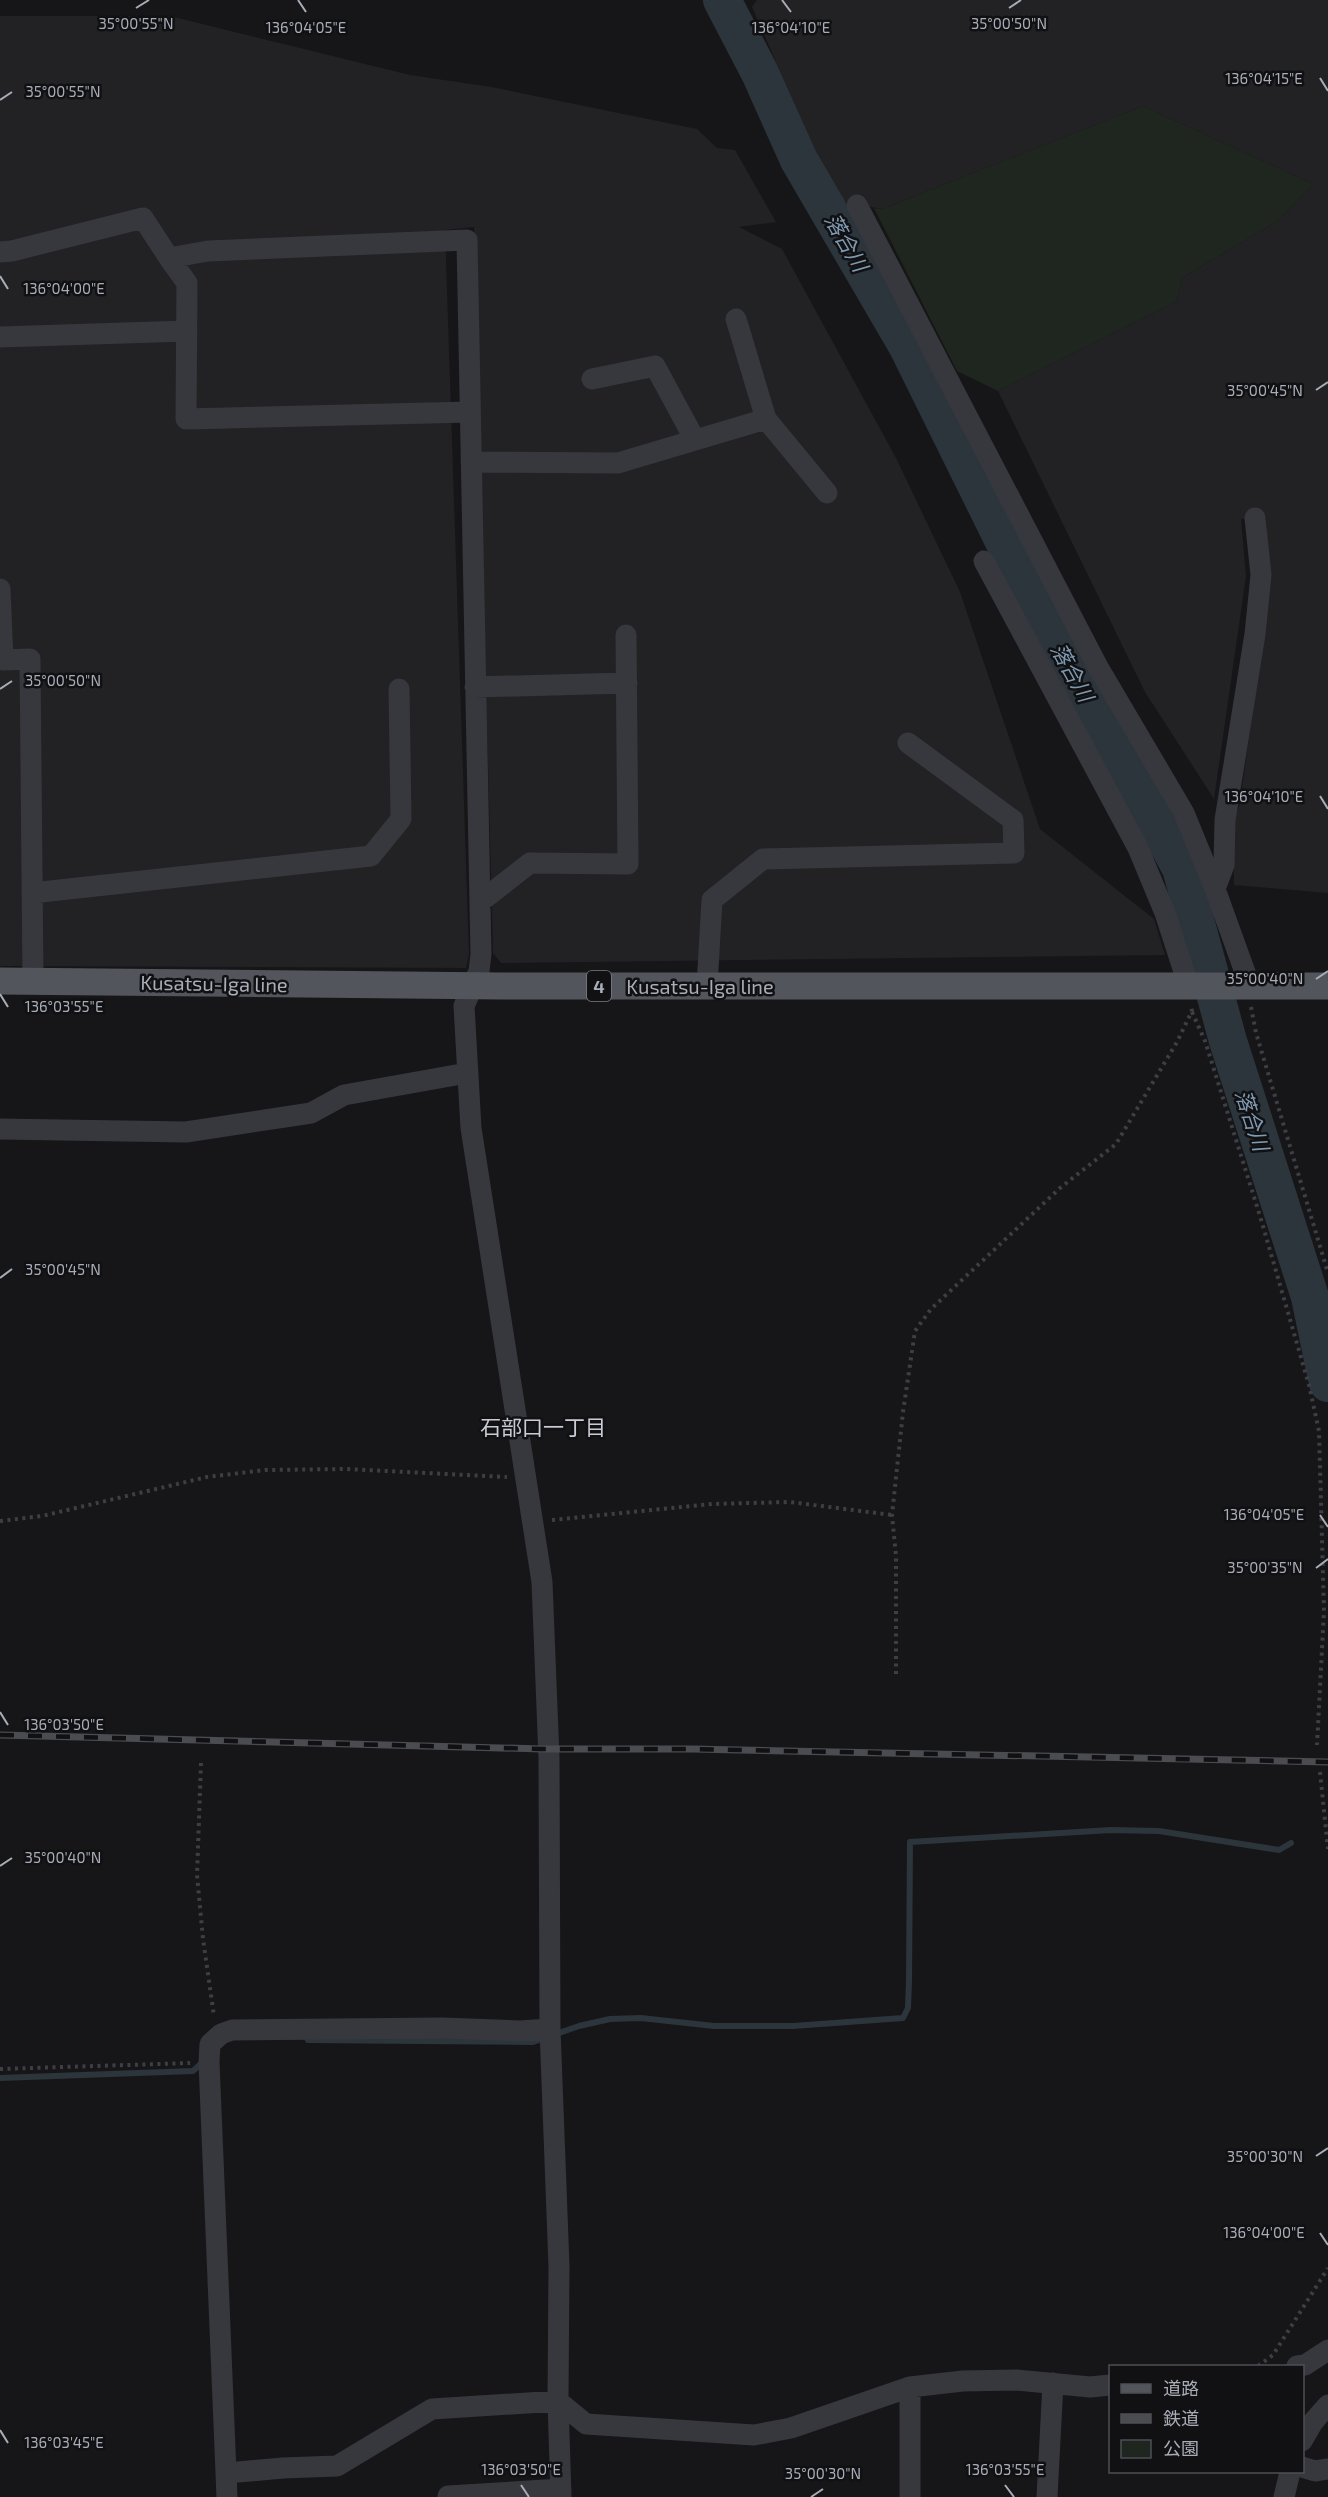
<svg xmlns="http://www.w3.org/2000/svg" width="1328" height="2497" font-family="'Exo 2','Noto Sans JP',sans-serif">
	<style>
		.built { fill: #222225 }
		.green { fill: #1e261f }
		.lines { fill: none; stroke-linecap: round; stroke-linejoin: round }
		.stream { stroke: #2c353c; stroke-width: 6 }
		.river { stroke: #2c353c; stroke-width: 38 }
		.path { stroke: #3d3f44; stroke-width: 4; stroke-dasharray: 3 4.5; stroke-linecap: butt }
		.minor { stroke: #37383d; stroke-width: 21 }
		.major { stroke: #53555c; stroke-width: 27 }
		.rail-casing { stroke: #4a4c52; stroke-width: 7 }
		.rail { stroke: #111113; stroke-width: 4.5; stroke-dasharray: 14; stroke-linecap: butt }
		.ticks { fill: none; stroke: #a8adb8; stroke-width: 2 }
		.labels { text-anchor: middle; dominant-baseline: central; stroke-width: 5; stroke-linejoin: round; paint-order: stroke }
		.shield { fill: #111113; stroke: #7b7e86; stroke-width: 1.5 }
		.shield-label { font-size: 18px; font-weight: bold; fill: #a8adb8 }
		.street-label { font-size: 20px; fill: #a8adb8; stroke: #111113 }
		.water-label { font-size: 21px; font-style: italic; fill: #7f9bb3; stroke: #111113 }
		.neighbourhood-label { font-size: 21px; fill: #c9ccd4; stroke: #111113 }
		.ticks-label { font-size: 15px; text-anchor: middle; fill: #a8adb8; stroke: #111113; stroke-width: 5; stroke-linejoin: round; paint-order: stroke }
	</style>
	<rect width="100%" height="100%" fill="#161618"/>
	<path class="built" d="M 757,0 L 1328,0 L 1328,893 L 1234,885 L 1233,823 L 1240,803 L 1269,588 L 1266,517 L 1241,519 L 1246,576 L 1214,799 L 1145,692 L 998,391 L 1177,301 L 1182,278 L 1279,220 L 1313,184 L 1143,106 L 882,209 L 837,200 L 752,7 Z
		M 0,16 L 170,16 L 410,75 L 491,87 L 697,129 L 717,148 L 735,150 L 776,222 L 739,227 L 782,249 L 896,458 L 960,592 L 1040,829 L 1154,919 L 1165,955 L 501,963 L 493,953 L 474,227 L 445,230 L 469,954 L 466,968 L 0,966 Z"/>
	<path class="green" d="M 1143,106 L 1313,184 L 1279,220 L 1182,278 L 1177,301 L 998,391 L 957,371 L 874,208 L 882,209 Z"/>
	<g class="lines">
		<path class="stream" d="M 308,2040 L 533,2042 L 579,2026 L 610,2019 L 641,2018 L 714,2026 L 793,2026 L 903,2018 L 908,2008 L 909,1981 L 910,1842 L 1111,1830 L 1159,1831 L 1279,1850 L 1291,1843
			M 0,2078 L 193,2071 L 204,2061"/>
		<path class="river" d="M 722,0 L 760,73 L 799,160 L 908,347 L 1029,592 L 1181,868 L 1228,1041 L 1310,1297 L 1328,1383"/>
		<path class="path" d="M 1251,1007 L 1256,1033 L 1328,1273
			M 1192,1012 L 1205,1041 L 1260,1216 L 1309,1385 L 1319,1431 L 1324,1611 L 1317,1745
			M 552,1520 L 712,1504 L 790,1502 L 892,1515
			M 0,1521 L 42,1516 L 207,1477 L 265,1470 L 347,1469 L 507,1477
			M 896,1674 L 896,1556 L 892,1515 L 903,1412 L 915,1331 L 931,1309 L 1060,1188 L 1116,1144 L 1177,1042 L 1192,1011 L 1191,1007
			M 201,1763 L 197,1875 L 203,1939 L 214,2016
			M 1320,1772 L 1328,1849
			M 0,2069 L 190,2063
			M 1258,2366 L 1273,2355 L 1328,2268"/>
		<path class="minor" d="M 857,205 L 1098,667 L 1184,813 L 1215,889 L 1245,972 L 1246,986
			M 0,252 L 12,251 L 143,218 L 169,258
			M 736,319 L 766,419 L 827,493
			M 0,337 L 187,331
			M 592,379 L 655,366 L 695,440
			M 470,412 L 186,419 L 187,283 L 169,258 L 208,251 L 467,240 L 481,954 L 479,971 L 464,1006 L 471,1128 L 542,1582 L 549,1758 L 550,2029 L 559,2266 L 558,2401 L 561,2497
			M 471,462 L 618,463 L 766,419
			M 984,561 L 1138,848 L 1165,913 L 1189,987
			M 0,589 L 3,660 L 30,659 L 33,981
			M 475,687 L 627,683
			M 1215,889 L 1224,865 L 1225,820 L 1255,634 L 1261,575 L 1255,518
			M 32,893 L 371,856 L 401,819 L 399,689
			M 480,902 L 530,863 L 628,864 L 626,635
			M 707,986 L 712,900 L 763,859 L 1014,853 L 1013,820 L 908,743
			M 0,1129 L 186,1132 L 311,1113 L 344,1095 L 467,1073
			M 1297,2366 L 1305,2365 L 1328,2350
			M 1302,2441 L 1313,2422 L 1328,2405
			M 1302,2467 L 1315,2471 L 1328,2469
			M 227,2473 L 283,2468 L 337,2466 L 432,2409 L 558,2401 L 586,2424 L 754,2435 L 791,2428 L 910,2387 L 963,2381 L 1016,2380 L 1090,2387 L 1110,2385
			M 448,2496 L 561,2489
			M 227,2497 L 209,2062 L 210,2044 L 221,2034 L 232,2030 L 442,2028 L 520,2031 L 550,2029
			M 910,2497 L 910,2387
			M 1047,2497 L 1053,2383
			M 1284,2497 L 1290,2472"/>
		<path class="major" d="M 0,981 L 502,986 L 1328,986"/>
		<defs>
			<path id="rail" d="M 0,1735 L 542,1749 L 692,1749 L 1328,1762"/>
		</defs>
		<use href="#rail" class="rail-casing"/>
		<use href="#rail" class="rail"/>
	</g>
	<path class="ticks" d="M 298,0 L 306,12M 782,0 L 791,12M 136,8 L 149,0M 1009,8 L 1021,0M 1320,78 L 1328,91M 0,100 L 12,92M 0,276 L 8,289M 1316,390 L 1328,382M 0,689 L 12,681M 1320,796 L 1328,809M 1316,979 L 1328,971M 0,994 L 8,1007M 0,1278 L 12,1269M 1320,1515 L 1328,1527M 1316,1568 L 1328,1559M 0,1712 L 8,1725M 0,1866 L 12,1858M 1316,2156 L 1328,2148M 1320,2233 L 1328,2245M 0,2430 L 8,2443M 521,2485 L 529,2497M 1005,2485 L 1014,2497M 811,2497 L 823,2489"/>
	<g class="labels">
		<rect class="shield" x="587" y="971" width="24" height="30" rx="4.5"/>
		<g class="shield-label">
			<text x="599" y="986">4</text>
		</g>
		<g class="street-label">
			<text transform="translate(214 983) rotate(1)">Kusatsu-Iga line</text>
			<text x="700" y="986">Kusatsu-Iga line</text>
		</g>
		<g class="water-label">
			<text transform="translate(847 242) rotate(60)">落合川</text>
			<text transform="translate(1073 672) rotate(61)">落合川</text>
			<text transform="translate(1253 1120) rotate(72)">落合川</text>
		</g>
		<g class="neighbourhood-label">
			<text x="543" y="1426">石部口一丁目</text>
		</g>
	</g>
	<g class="ticks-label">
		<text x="136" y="29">35°00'55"N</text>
		<text x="1009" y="29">35°00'50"N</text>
		<text x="306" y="33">136°04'05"E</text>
		<text x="791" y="33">136°04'10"E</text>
		<text x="1264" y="84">136°04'15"E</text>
		<text x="63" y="97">35°00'55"N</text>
		<text x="64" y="294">136°04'00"E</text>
		<text x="1265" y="396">35°00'45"N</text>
		<text x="63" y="686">35°00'50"N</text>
		<text x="1264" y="802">136°04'10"E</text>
		<text x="1265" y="984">35°00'40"N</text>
		<text x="64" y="1012">136°03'55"E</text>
		<text x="63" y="1275">35°00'45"N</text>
		<text x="1264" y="1520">136°04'05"E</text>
		<text x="1265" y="1573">35°00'35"N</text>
		<text x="64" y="1730">136°03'50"E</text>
		<text x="63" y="1863">35°00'40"N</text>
		<text x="1265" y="2162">35°00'30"N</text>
		<text x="1264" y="2238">136°04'00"E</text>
		<text x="64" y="2448">136°03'45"E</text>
		<text x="521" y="2475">136°03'50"E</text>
		<text x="1005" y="2475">136°03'55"E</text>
		<text x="823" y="2479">35°00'30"N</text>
	</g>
	<rect x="1109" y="2365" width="195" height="108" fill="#111113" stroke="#4d4f55" stroke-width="1.5"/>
	<rect x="1121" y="2384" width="30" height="9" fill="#53555c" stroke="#4d4f55" stroke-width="1.5"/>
	<text x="1163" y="2395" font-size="18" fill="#a8adb8">道路</text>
	<rect x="1121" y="2414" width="30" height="9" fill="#4a4c52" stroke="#4d4f55" stroke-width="1.5"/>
	<text x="1163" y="2425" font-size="18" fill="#a8adb8">鉄道</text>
	<rect x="1121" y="2440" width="30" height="18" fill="#1e261f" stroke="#4d4f55" stroke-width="1.5"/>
	<text x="1163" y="2455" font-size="18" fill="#a8adb8">公園</text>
</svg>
